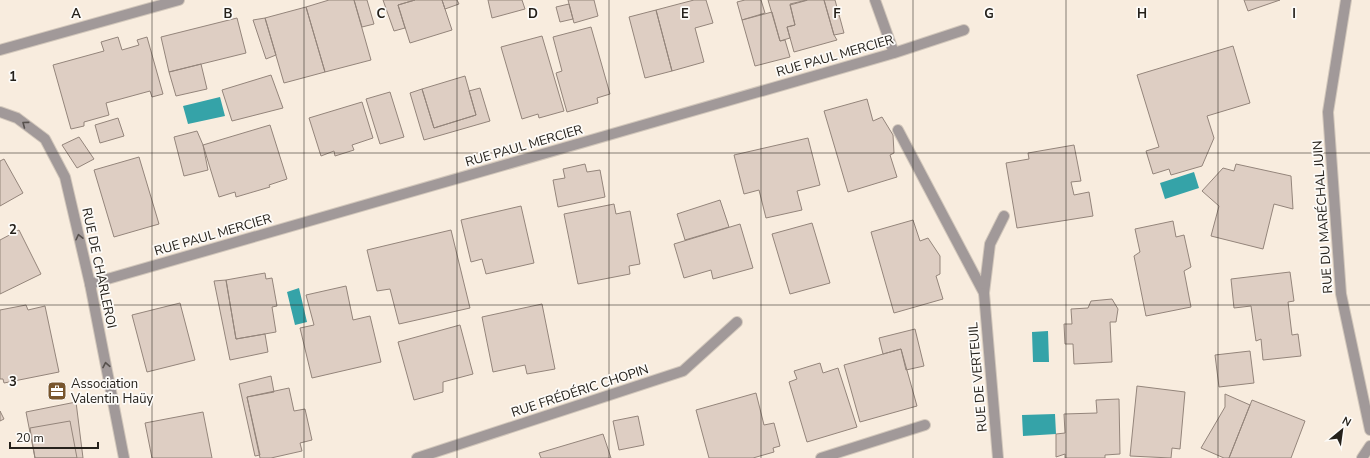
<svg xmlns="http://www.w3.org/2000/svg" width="1370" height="458" font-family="'Nunito Sans',sans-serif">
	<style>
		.water { fill: #35a3a8 }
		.building { fill: #decec3; stroke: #94857b }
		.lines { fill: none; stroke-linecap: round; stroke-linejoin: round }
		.service-casing { stroke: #d2c7bb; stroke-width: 12 }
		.minor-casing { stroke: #d2c7bb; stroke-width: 12 }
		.tertiary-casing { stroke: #d2c7bb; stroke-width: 12 }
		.service { stroke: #a19999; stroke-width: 10 }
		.minor { stroke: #a19999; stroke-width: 10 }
		.tertiary { stroke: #a19999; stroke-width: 10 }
		.oneway { stroke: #57514d }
		.grid { fill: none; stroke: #25211b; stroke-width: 1; stroke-opacity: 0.55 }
		.labels { text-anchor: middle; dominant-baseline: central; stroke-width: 3.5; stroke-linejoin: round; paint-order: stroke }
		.street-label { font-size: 13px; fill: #25211b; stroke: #fdfbf8 }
		.poi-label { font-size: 13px; fill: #25211b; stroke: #fdfbf8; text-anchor: start }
		.grid-label { font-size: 13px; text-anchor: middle; font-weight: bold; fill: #25211b; stroke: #fdfbf8; stroke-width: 3.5; stroke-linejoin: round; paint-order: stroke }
	</style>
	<rect width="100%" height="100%" fill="#f8ecde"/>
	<path class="water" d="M 220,97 L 225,116 L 188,124 L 183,106 Z
		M 1194,172 L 1199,188 L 1165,199 L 1160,183 Z
		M 299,288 L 307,322 L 295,325 L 287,292 Z
		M 1048,331 L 1049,362 L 1033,362 L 1032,332 Z
		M 1055,414 L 1056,434 L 1023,436 L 1022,415 Z"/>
	<path class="building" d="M 329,0 L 354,0 L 371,60 L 325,72 L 306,7 Z
		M 354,0 L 367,0 L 374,24 L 362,27 Z
		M 383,0 L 415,0 L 398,5 L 405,28 L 394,31 Z
		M 415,0 L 442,0 L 452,30 L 410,43 L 398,5 Z
		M 442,0 L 457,0 L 459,4 L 445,9 Z
		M 488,0 L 522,0 L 525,9 L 492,18 Z
		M 568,0 L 594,0 L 598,16 L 574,23 Z
		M 694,0 L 706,0 L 713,23 L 695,28 L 704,62 L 672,71 L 656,10 Z
		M 745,0 L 761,0 L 765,13 L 742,20 L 737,2 Z
		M 768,0 L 807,0 L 790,4 L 795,25 L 787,27 L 790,38 L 780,41 Z
		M 808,0 L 824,0 L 834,35 L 837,40 L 794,52 L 787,27 L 795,25 L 790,5 Z
		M 824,0 L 835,0 L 844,33 L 834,35 Z
		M 1244,0 L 1280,0 L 1248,11 Z
		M 569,4 L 573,19 L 560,22 L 556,7 Z
		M 306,7 L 325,72 L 284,83 L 265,18 Z
		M 656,10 L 672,71 L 645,78 L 629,17 Z
		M 772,12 L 780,41 L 785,40 L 790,57 L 755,66 L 742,20 Z
		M 237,18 L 246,53 L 169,72 L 161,37 Z
		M 265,18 L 276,55 L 266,59 L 253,20 Z
		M 591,27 L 610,94 L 597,98 L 598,103 L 567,112 L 556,73 L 562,71 L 553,37 Z
		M 542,36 L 564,111 L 539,118 L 538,114 L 522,119 L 501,47 Z
		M 118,37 L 122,50 L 139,45 L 137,40 L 147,37 L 163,94 L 152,97 L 150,91 L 106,103 L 109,115 L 84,122 L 84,126 L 71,129 L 53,65 L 104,51 L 101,42 Z
		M 1233,46 L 1250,103 L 1207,116 L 1214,138 L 1202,166 L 1171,175 L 1169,169 L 1153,174 L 1146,151 L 1159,147 L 1137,75 Z
		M 201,64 L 207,89 L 176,96 L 169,72 Z
		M 271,75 L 283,108 L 232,121 L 222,90 Z
		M 465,76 L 476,115 L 434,128 L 422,89 Z
		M 480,88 L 490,121 L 424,140 L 410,93 L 422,89 L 434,128 L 476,115 L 469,91 Z
		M 390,92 L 404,137 L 380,144 L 366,99 Z
		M 867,99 L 873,121 L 882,117 L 893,135 L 894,153 L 890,155 L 897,177 L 848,192 L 824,111 Z
		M 362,102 L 373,138 L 352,145 L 354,150 L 335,156 L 334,151 L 321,156 L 309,118 Z
		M 118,118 L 124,136 L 100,143 L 95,125 Z
		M 270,125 L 287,179 L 269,185 L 270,187 L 236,197 L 235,192 L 219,197 L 203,145 Z
		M 197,131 L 203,145 L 208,170 L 184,176 L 174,137 Z
		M 79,137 L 94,159 L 77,168 L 62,145 Z
		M 808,138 L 820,185 L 797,191 L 802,210 L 766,218 L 759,190 L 744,194 L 734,155 Z
		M 1074,145 L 1081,181 L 1071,182 L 1074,195 L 1089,192 L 1093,216 L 1017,228 L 1006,163 L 1029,159 L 1028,153 Z
		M 139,157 L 159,224 L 114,237 L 94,170 Z
		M 4,159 L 23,193 L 0,206 L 0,161 Z
		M 585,164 L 587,172 L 600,170 L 605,197 L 558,207 L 553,180 L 565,178 L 563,169 Z
		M 1236,164 L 1291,176 L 1293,209 L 1274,204 L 1263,249 L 1211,236 L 1219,206 L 1202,191 L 1223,168 L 1234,171 Z
		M 720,200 L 729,227 L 685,240 L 677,214 Z
		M 614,204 L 616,214 L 630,211 L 640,264 L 629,266 L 630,274 L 578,284 L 564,214 Z
		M 521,206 L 534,263 L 486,274 L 482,259 L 471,262 L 461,220 Z
		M 913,220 L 920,241 L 928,238 L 940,256 L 940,274 L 936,276 L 943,299 L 894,313 L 871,232 Z
		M 1173,221 L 1176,237 L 1184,235 L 1191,267 L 1184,271 L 1191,307 L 1146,316 L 1134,256 L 1140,252 L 1135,229 Z
		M 812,223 L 830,283 L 790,294 L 772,234 Z
		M 740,224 L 753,268 L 713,279 L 711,270 L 684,278 L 674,244 Z
		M 19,230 L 41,274 L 0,294 L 0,240 Z
		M 451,230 L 470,308 L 399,324 L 390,289 L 377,291 L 367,250 Z
		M 1290,272 L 1294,301 L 1288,302 L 1292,335 L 1298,334 L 1301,356 L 1263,360 L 1261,339 L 1256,341 L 1251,306 L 1234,308 L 1231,279 Z
		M 265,273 L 266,279 L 272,278 L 277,306 L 272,307 L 276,332 L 236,339 L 226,280 Z
		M 226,280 L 236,339 L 265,334 L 268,352 L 230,360 L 214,281 Z
		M 346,286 L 353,320 L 370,316 L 381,362 L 312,378 L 300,328 L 314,325 L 306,295 Z
		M 1112,299 L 1118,309 L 1116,322 L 1110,322 L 1112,362 L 1074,364 L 1073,344 L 1065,344 L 1064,324 L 1072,324 L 1071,309 L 1088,308 L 1091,301 Z
		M 180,303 L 195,360 L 147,372 L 132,315 Z
		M 542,304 L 555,369 L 527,374 L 525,365 L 493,372 L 482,317 Z
		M 26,305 L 28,310 L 45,306 L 59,372 L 4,383 L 3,379 L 0,379 L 0,310 Z
		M 460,325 L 473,374 L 443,382 L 443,392 L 414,400 L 398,342 Z
		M 915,329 L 924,366 L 906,370 L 901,349 L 883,354 L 879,338 Z
		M 901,349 L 917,406 L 860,422 L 844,365 Z
		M 1250,351 L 1254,383 L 1219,387 L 1215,355 Z
		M 820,363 L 823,373 L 838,368 L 857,427 L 807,442 L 789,382 L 797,379 L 794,371 Z
		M 271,376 L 274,392 L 247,397 L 260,455 L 255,456 L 239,384 Z
		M 1137,386 L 1185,392 L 1180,449 L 1172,448 L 1171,458 L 1130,456 Z
		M 289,388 L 294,411 L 305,409 L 312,440 L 300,443 L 302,451 L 271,458 L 260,458 L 247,397 Z
		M 756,393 L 764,425 L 774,423 L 780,446 L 773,448 L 774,452 L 753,458 L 709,458 L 696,410 Z
		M 1225,394 L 1250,405 L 1229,458 L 1224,458 L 1201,448 L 1225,407 Z
		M 1119,399 L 1120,454 L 1105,455 L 1105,458 L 1065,458 L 1065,454 L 1056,457 L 1056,434 L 1065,433 L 1064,414 L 1097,413 L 1096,400 Z
		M 1252,400 L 1305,421 L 1291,458 L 1229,458 Z
		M 76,402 L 83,458 L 35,458 L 26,412 Z
		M 0,411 L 4,419 L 0,421 Z
		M 203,412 L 212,458 L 152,458 L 145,423 Z
		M 638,416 L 644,445 L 619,450 L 613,421 Z
		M 70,421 L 77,458 L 35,458 L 30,428 Z
		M 603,434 L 611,458 L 541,458 L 539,453 Z"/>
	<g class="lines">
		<defs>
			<path id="service" d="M 898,130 L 984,293
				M 984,293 L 990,244 L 1004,216"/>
			<path id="minor" d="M 875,0 L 894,53
				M 1346,0 L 1328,112 L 1341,294 L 1370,430
				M 0,50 L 179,0
				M 90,284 L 894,53 L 964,30
				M 984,293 L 998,458
				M 417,458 L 683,371 L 737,322
				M 821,458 L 925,425"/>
			<path id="tertiary" d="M 0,112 L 17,118 L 45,139 L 65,177 L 90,284 L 124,458
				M 1362,458 L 1370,446"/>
		</defs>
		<use href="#service" class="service-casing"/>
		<use href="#minor" class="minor-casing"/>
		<use href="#tertiary" class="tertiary-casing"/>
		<use href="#service" class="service"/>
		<use href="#minor" class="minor"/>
		<use href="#tertiary" class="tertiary"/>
	</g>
	<defs><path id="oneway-chevron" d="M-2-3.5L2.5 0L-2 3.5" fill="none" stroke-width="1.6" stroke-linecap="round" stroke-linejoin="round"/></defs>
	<g class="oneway">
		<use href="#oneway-chevron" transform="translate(25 124) rotate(-143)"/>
		<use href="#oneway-chevron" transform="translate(79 237) rotate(-103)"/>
		<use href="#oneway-chevron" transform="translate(106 365) rotate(-101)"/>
	</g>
	<path class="grid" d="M 152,0 L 152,458M 304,0 L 304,458M 457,0 L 457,458M 609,0 L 609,458M 761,0 L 761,458M 913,0 L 913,458M 1066,0 L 1066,458M 1218,0 L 1218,458M 0,153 L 1370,153M 0,305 L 1370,305"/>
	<defs>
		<symbol id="office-square" viewBox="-11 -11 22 22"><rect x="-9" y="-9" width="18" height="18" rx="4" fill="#78552d" stroke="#fdfbf8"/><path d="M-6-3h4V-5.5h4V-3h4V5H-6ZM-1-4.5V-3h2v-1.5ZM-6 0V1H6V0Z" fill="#fff"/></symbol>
	</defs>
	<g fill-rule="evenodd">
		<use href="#office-square" x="46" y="380" width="22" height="22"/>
	</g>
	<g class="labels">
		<g class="street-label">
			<text transform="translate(835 56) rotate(-16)">RUE PAUL MERCIER</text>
			<text transform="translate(524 146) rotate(-16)">RUE PAUL MERCIER</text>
			<text transform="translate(1323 217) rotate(-94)">RUE DU MARÉCHAL JUIN</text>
			<text transform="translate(213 235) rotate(-16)">RUE PAUL MERCIER</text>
			<text transform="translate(99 268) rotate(78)">RUE DE CHARLEROI</text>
			<text transform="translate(978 377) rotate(-95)">RUE DE VERTEUIL</text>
			<text transform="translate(580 391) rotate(-18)">RUE FRÉDÉRIC CHOPIN</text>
		</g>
		<g class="poi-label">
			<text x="71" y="384">Association<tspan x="71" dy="15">Valentin Haüy</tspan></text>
		</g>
	</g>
	<g class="grid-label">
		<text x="76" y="18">A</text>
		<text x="228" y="18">B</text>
		<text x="381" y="18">C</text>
		<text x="533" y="18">D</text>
		<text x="685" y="18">E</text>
		<text x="837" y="18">F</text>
		<text x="989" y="18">G</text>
		<text x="1142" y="18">H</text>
		<text x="1294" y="18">I</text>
		<text x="13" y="81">1</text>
		<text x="13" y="234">2</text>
		<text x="13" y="386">3</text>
	</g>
	<g transform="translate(1342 430) rotate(29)" stroke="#fdfbf8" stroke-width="3" paint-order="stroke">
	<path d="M0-3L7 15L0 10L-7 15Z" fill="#25211b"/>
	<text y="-6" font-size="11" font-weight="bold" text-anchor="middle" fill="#25211b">N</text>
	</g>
	<path d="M10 442v6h88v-6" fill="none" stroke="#25211b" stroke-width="2"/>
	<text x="16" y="442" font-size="12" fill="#25211b" stroke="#fdfbf8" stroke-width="3" paint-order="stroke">20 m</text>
</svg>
